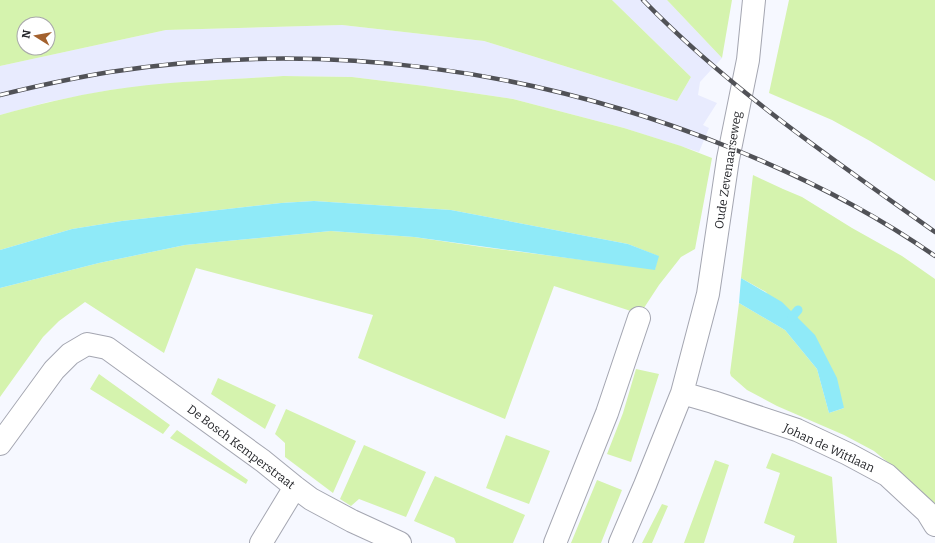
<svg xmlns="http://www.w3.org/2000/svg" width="935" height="543" font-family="Bitter,serif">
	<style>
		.built { fill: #e8ebfe }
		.green { fill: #d5f3ae; fill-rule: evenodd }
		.water { fill: #8feaf8 }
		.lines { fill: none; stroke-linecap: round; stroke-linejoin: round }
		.stream { stroke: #8feaf8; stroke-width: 9 }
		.minor-casing { stroke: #a4a6b1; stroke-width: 24 }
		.minor { stroke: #fff; stroke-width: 22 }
		.rail-casing { stroke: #515257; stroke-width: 4.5 }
		.rail { stroke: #fff; stroke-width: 3; stroke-dasharray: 9; stroke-linecap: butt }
		.labels { text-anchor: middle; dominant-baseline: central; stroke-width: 3; stroke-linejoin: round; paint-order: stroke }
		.street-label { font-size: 12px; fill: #25262a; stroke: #fff }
	</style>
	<rect width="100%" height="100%" fill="#f6f8ff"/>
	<path class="built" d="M 612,0 L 667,0 L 722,58 L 700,82 L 698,95 L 717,103 L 703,125 L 709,128 L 699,152 L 624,128 L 513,99 L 425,86 L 352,77 L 283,76 L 184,82 L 110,90 L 48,102 L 0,115 L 0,66 L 166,30 L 342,25 L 484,41 L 677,101 L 691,77 Z"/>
	<path class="green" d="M 0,0 L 612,0 L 691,77 L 677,101 L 484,41 L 342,25 L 166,30 L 0,66 ZM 24,24 L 48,24 L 48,48 L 24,48 Z
		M 667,0 L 732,0 L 722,58 Z
		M 789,0 L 935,0 L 935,181 L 870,141 L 832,120 L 769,93 Z
		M 283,76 L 352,77 L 425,86 L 513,99 L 624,128 L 681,146 L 712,158 L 695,249 L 681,257 L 659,285 L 640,314 L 554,286 L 505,419 L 358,358 L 373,315 L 196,268 L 164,353 L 85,302 L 59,321 L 43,337 L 0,397 L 0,288 L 99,263 L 185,245 L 331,231 L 414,237 L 482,247 L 655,269 L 658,256 L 628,244 L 451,210 L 314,201 L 281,203 L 122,221 L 72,229 L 0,250 L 0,115 C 36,105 72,96 110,90 C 167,81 225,80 283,76 Z
		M 753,175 L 783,189 L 802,197 L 852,228 L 902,256 L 935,279 L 935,516 L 896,469 L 874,451 L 844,435 L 777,406 L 747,390 L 731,376 L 730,373 L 739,303 L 785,330 L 817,369 L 829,413 L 844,408 L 766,292 L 741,278 Z
		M 636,369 L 659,374 L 631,462 L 607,454 L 623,413 Z
		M 99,374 L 170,425 L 163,434 L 90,389 Z
		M 218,378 L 276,405 L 265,429 L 211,394 Z
		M 286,409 L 356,441 L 333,493 L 285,457 L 285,443 L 275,434 Z
		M 177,430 L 248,480 L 246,484 L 170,438 Z
		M 506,435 L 550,451 L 529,504 L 486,488 Z
		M 364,445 L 426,472 L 406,517 L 359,499 L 351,506 L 340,499 Z
		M 772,453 L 832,477 L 837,543 L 793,543 L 795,536 L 764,523 L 780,473 L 766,468 Z
		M 715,460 L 729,465 L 704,543 L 684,543 Z
		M 435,476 L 525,515 L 513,543 L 456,543 L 454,538 L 414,521 Z
		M 597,480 L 622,490 L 601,543 L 571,543 Z
		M 662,504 L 668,506 L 652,543 L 642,543 Z"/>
	<path class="water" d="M 314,201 L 451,210 L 628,244 L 659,256 L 655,270 L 414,237 L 331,231 L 185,245 L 99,263 L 0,288 L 0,250 L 72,229 L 122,221 L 281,203 Z
		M 741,278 L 782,302 L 815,335 L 837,378 L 844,408 L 829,413 L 817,369 L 785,330 L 739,303 Z"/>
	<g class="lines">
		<path class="stream" d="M 792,317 L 798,310"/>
		<defs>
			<path id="minor" d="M 682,393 L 713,402 L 797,430 L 848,454 L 887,475 L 927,512 L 935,525
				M 0,444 L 54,370 L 70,354 L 87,344 L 107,348 L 263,461 L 295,487 L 311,499 L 352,521 L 400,543
				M 261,543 L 295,487
				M 555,543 L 607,413 L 639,318
				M 620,543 L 645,485 L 682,393 L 708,294 L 728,159 L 748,60 L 754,0"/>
		</defs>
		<use href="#minor" class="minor-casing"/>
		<use href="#minor" class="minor"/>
		<defs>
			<path id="rail" d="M 643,0 C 730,90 834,160 935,232
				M 0,95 C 37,86 73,78 110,72 C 322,39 534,68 731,148 C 803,177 871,211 935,256"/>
		</defs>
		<use href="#rail" class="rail-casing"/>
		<use href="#rail" class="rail"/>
	</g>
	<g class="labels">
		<g class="street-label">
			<text transform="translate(728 170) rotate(-81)">Oude Zevenaarseweg</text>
			<text transform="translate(241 447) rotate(37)">De Bosch Kemperstraat</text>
			<text transform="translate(829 448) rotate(25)">Johan de Wittlaan</text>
		</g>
	</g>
	<g transform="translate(36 36) rotate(281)"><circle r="19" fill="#ffffff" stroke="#a8a8aa"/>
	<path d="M0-3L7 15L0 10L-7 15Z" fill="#a3612e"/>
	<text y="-6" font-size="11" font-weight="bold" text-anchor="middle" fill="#25262a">N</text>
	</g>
</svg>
